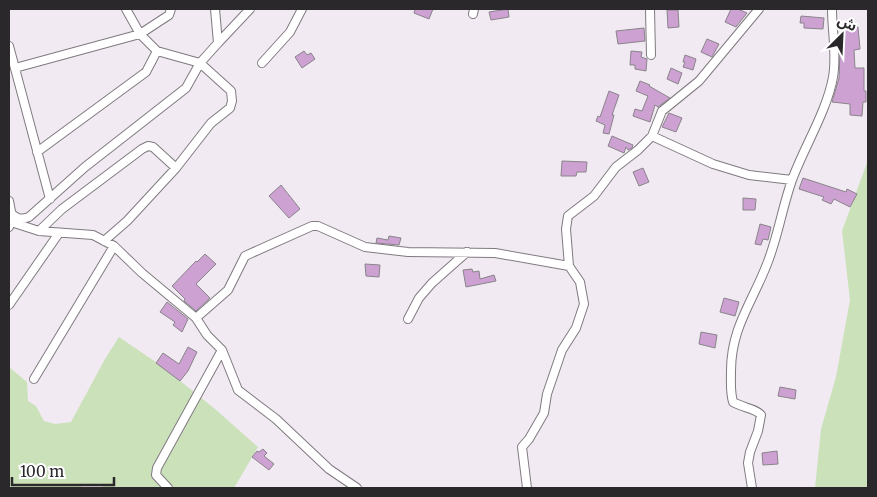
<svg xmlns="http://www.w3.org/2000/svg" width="877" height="497" font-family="Merriweather,'Noto Sans Arabic',serif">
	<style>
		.green { fill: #cbe1ba }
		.building { fill: #cea1d3; stroke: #89848a }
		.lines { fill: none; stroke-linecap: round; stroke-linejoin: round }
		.minor-casing { stroke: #807a80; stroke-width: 10 }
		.minor { stroke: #fff; stroke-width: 8 }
	</style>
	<rect width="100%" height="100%" fill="#f1eaf2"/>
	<path class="green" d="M 868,160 L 868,488 L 815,488 L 821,429 L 836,377 L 850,300 L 842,231 Z
		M 119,337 L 163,367 L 215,409 L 258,447 L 234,488 L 103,488 L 102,484 L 83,484 L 80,488 L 11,488 L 9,483 L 9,367 L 27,382 L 28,401 L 36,406 L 44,421 L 55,424 L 71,422 L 105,359 Z"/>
	<path class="building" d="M 415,9 L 433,9 L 429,19 L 414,13 Z
		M 508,9 L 509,17 L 491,20 L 489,12 Z
		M 731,9 L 738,9 L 747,13 L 736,27 L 725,22 Z
		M 667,10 L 678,10 L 679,27 L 668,28 Z
		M 801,16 L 824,18 L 823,29 L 804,28 L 804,23 L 800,23 Z
		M 858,27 L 860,49 L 854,50 L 855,68 L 864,68 L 864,91 L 866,91 L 866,102 L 863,102 L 862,116 L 850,115 L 850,104 L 832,102 L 839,78 L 840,51 L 844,50 L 842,29 Z
		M 644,28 L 645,41 L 618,44 L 616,31 Z
		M 707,39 L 719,44 L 712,57 L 701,52 Z
		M 304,51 L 307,55 L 311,53 L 315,59 L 302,68 L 295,57 Z
		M 631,51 L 642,52 L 641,57 L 647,59 L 646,71 L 635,69 L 635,65 L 630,65 Z
		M 685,55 L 696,59 L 693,70 L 683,67 L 685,62 L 683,62 Z
		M 671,68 L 682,73 L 678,84 L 667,79 Z
		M 640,81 L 650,85 L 649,86 L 670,98 L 658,107 L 655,105 L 650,122 L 633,116 L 635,109 L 642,111 L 648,96 L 636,91 Z
		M 609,91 L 619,95 L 612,115 L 614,115 L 609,134 L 603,133 L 605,125 L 596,121 L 598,116 L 600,117 Z
		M 669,113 L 682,118 L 676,132 L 662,127 Z
		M 612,136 L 633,145 L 632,148 L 628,150 L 626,147 L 624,153 L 608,146 Z
		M 562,161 L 587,162 L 586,172 L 577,172 L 576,176 L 561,176 Z
		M 643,168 L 649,182 L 639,186 L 633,172 Z
		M 803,178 L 846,192 L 847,189 L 857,194 L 850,207 L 834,199 L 831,204 L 822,200 L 824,197 L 799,189 Z
		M 281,185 L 300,209 L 289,218 L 269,196 Z
		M 743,198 L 756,199 L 755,210 L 743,210 Z
		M 760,224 L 771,227 L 768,240 L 763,239 L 761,245 L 755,244 Z
		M 389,236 L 401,238 L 399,245 L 376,243 L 377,238 L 388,240 Z
		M 205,254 L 216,264 L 196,284 L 210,298 L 196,311 L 184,301 L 185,299 L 172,286 L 196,261 L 197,262 Z
		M 365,264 L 380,265 L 379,277 L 366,276 Z
		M 472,269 L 473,272 L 479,271 L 480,279 L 494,275 L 496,281 L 466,287 L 463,270 Z
		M 724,298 L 739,302 L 735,316 L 720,312 Z
		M 167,302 L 188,319 L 182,332 L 173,325 L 175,322 L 160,312 Z
		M 701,332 L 717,335 L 715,348 L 699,344 Z
		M 188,347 L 197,352 L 188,371 L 180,381 L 156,363 L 163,353 L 179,364 Z
		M 780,387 L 796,390 L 795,399 L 778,396 Z
		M 263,449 L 267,453 L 264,456 L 274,464 L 269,470 L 252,457 L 257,451 L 259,452 Z
		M 777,451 L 778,464 L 763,465 L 762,453 Z"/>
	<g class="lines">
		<defs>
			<path id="minor" d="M 650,9 L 651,55
				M 473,14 L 474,9
				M 218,43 L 250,9
				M 9,46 L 50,199
				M 262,63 L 290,32 L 302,9
				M 15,68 L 140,34 L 169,15 L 171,9
				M 652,136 L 713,164 L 749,175 L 792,180
				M 37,152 L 146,72 L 157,51
				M 9,201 C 11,211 13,218 9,227
				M 11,213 C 17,219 21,220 29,217 L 85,167 L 186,88 L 200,63 L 218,43 L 215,9
				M 11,222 L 39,231 L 93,235 L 114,246 L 142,273 L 196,318 L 207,335 L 222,350 L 238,390 L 276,419 L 329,469 L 357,488
				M 39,231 L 62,209 L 142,149 L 148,146 L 153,147 L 176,168
				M 104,241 L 127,221 L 176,168 L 211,123 L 230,108 L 232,101 L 231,91 L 200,63 L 157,51 L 140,34 L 126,9
				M 9,305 L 59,233
				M 196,318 L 228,290 L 245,256 L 312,226 L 318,226 L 365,247 L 408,252 L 495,253 L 569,266
				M 408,319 L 419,298 L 432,283 L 467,252
				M 34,379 L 114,246
				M 168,488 L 156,475 L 157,468 L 222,350
				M 527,488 L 522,447 L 529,439 L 544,413 L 547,394 L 562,350 L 576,328 L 584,304 L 580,282 L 569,266 L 566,229 L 568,216 L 594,196 L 616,167 L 638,150 L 652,136 L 662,111 L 699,81 L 759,9
				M 752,488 L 748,463 L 750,452 L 758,431 L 761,415 C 757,409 741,407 733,402 C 730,391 731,382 731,371 C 731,328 752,303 767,264 C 778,237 782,208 792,180 C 804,147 827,111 833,77 C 837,55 832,31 832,9"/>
		</defs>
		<use href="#minor" class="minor-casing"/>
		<use href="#minor" class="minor"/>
	</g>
	<rect width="877" height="497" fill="none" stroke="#2b282b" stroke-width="20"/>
	<g transform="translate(842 35) rotate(24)" stroke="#ffffff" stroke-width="4" paint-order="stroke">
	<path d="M0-4L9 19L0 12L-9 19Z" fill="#2b282b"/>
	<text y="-8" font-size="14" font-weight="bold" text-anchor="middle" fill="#2b282b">ش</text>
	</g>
	<path d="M12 477v8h102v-8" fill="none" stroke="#2b282b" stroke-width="2.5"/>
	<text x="20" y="477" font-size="15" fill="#2b282b" stroke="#ffffff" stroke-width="4" paint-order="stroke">100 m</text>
</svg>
